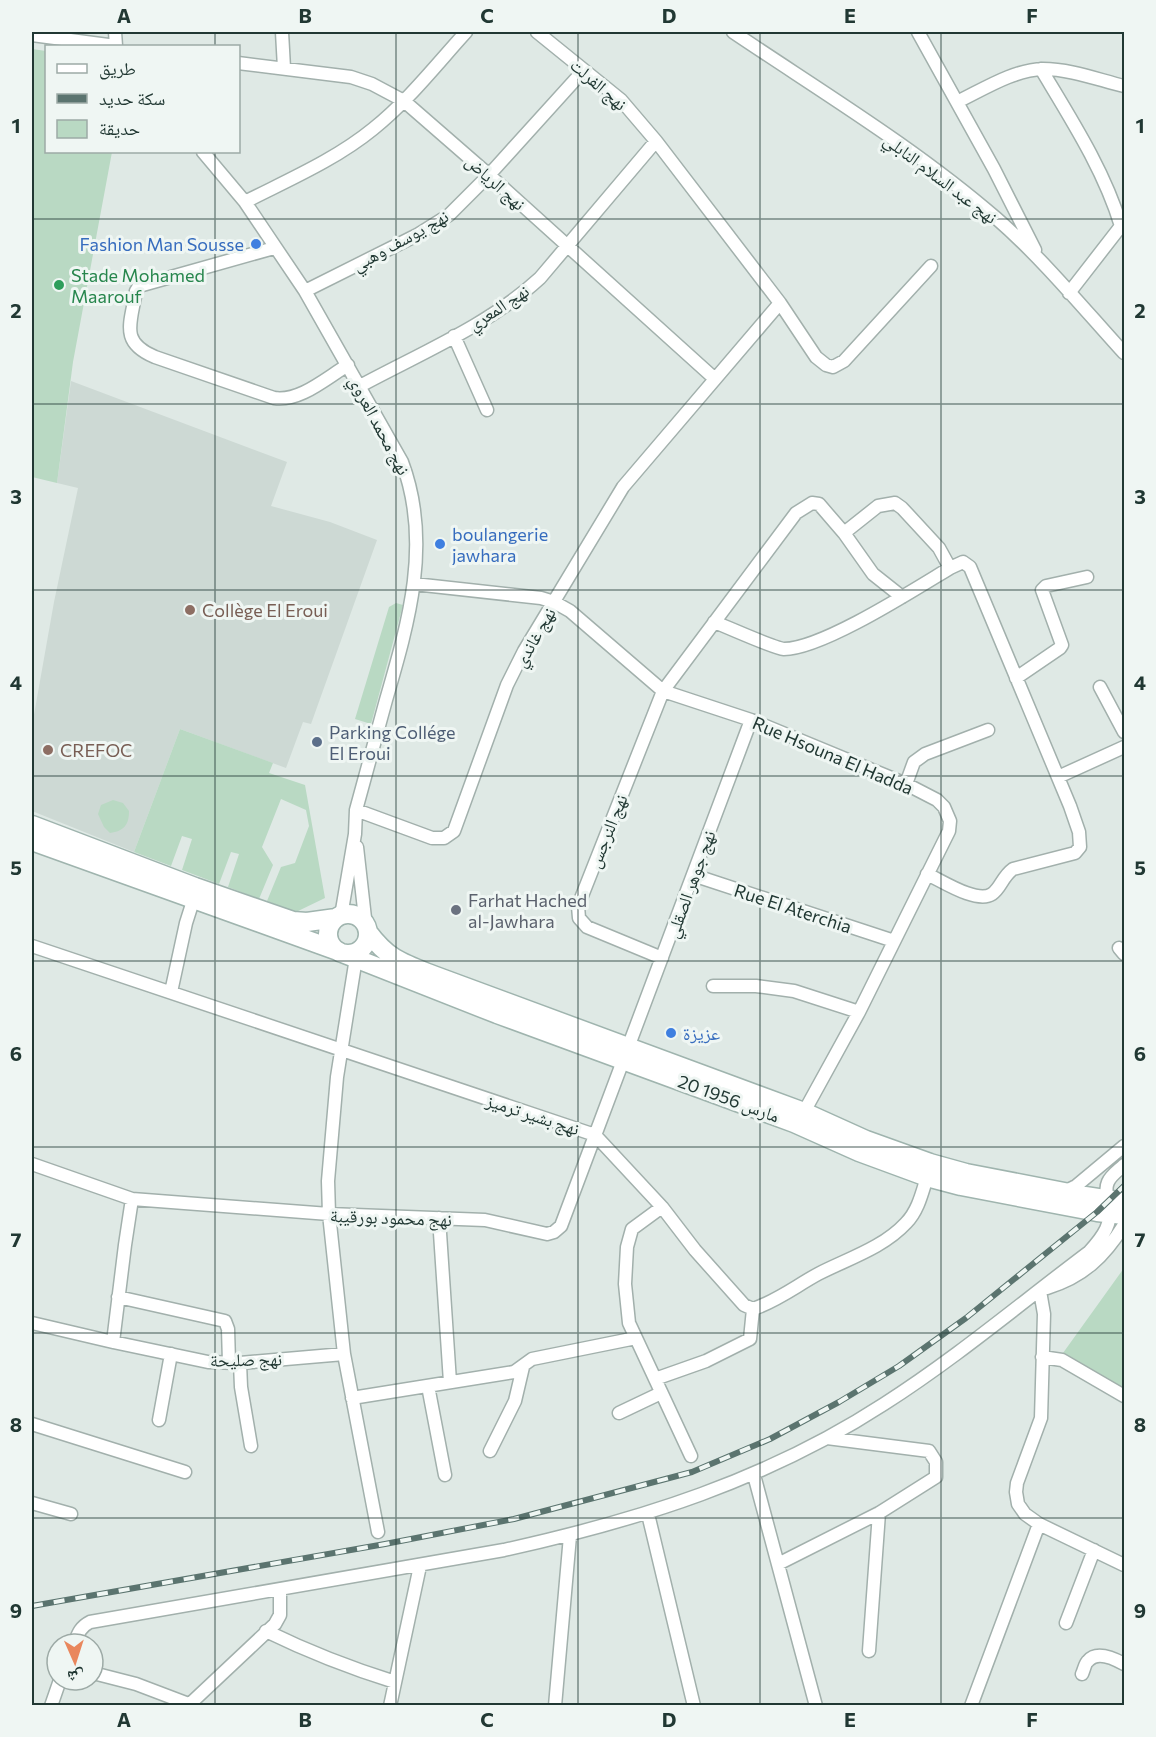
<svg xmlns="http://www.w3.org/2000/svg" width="1156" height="1737" font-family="Commissioner,'Noto Naskh Arabic',sans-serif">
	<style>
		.built { fill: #cdd9d4 }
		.green { fill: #b9d9c3 }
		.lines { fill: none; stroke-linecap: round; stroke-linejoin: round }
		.minor-casing { stroke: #a2b0ac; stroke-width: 15 }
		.secondary-casing { stroke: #9fb4ae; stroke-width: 21 }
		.minor { stroke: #fff; stroke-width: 12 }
		.secondary { stroke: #fff; stroke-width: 18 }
		.rail-casing { stroke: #5b746f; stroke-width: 6 }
		.rail { stroke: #eff6f3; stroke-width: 4; stroke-dasharray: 11; stroke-linecap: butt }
		.grid { fill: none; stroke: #213833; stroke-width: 1.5; stroke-opacity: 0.55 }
		.shop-dot { fill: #3f7fe0; stroke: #eff6f3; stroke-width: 2 }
		.leisure-dot { fill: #2e9e5b; stroke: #eff6f3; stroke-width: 2 }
		.education-dot { fill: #8d6e63; stroke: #eff6f3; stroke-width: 2 }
		.service-dot { fill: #5c6f8a; stroke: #eff6f3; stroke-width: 2 }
		.worship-dot { fill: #6b7280; stroke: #eff6f3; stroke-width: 2 }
		.labels { text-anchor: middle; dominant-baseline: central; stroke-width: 6; stroke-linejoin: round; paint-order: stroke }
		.street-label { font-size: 18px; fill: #213833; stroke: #eff6f3 }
		.shop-label { font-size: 18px; fill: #366cbe; stroke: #eff6f3; text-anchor: start }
		.leisure-label { font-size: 18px; fill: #27864d; stroke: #eff6f3; text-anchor: start }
		.education-label { font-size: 18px; fill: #785e54; stroke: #eff6f3; text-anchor: start }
		.service-label { font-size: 18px; fill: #4e5e75; stroke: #eff6f3; text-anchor: start }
		.worship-label { font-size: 18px; fill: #5b616d; stroke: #eff6f3; text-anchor: start }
		.neatline { fill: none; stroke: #213833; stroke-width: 2 }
		.grid-label { font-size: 20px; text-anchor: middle; font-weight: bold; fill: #213833 }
	</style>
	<rect width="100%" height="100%" fill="#dfe9e5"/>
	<path class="built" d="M 71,381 L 287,462 L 271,506 L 330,522 L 377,540 L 311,724 L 303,722 L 286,768 L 180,729 L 134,852 L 32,811 L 32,726 L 54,602 L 78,488 L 57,483 Z"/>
	<path class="green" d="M 32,49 L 46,51 L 46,152 L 112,152 L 73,362 L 57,483 L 32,477 Z
		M 396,603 L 403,605 L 371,724 L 355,719 L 389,607 Z
		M 180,729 L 273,763 L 269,773 L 305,785 L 325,898 L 296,912 L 267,901 L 281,867 L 295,863 L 309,826 L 306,810 L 281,799 L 262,847 L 273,865 L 259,899 L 228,887 L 239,854 L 231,852 L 219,884 L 182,870 L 192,839 L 182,836 L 171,866 L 134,852 Z
		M 113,800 L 123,803 L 129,811 C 129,825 124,831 110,833 L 104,827 L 98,814 L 101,805 Z
		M 1124,1268 L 1124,1389 L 1063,1353 Z"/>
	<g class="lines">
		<defs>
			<path id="minor" d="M 115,32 L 116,46
				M 282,32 L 284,68
				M 537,32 L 621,100 L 656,141 L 780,303 L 816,357 L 826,365 L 833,367 L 844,361 L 931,266
				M 733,32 C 822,92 915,148 996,218 C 1043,259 1083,308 1124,353
				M 918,32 L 994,169 L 1035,250
				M 32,35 L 116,46
				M 238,63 L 351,77 L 372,84 L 404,101 L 489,175 L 715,379
				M 1041,69 C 1071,119 1104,170 1121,226 L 1124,228
				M 957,102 C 984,89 1013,70 1043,69 C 1070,69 1099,80 1124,86
				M 203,152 L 245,202 L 305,291 L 402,462 C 432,542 409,621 386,700 C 376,736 366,773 356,810 L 355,834 L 341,916
				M 245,202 C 288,180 335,160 373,129 C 408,101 436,65 466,32
				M 274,248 L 139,286 L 136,291 C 131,323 119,342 155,357 L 274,398 C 300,402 326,378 348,365
				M 305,291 L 417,235 L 449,215 L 489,175 L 584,70
				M 1069,293 L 1121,226 L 1123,219
				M 454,336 L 487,410
				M 360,386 C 421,353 489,325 540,278 L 656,141
				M 844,533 L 873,574 L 902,597
				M 414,584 L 541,598 L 554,602 L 570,611 L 663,691 L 751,720 L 906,784 L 937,800 L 944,807 L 950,821 L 949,831 L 859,1012 L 804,1112
				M 714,622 C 728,627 773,648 784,649 C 822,649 915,589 950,568
				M 1016,678 L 1060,648 L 1062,645 L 1042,590 L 1046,586 L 1087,577
				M 1100,687 L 1124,732
				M 1058,777 L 1124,747
				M 906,784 L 914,762 L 925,754 L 988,730
				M 356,810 L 432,838 L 444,838 L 454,831 L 507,685 L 524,651 L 623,487 L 780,303
				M 357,847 L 366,927
				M 693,875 L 894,941
				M 32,946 L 595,1135 L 662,1207 L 695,1250 L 744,1305 L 753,1309 C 777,1301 796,1286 818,1274 C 847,1259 883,1248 906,1223 C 918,1211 922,1193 927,1177
				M 1119,948 L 1124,954
				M 359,952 L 356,958 L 337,1077 L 328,1181 L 329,1214 L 344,1354 L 378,1532
				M 662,958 L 587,927 L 579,918 L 578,906 L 663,691 L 796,513 L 812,503 L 819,504 L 844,533 L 878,506 L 895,503 L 902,508 L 939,548 L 950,568 L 963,562 L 970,567 L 1070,806 L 1079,832 L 1080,847 L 1075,853 L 1013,869 C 1002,877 1001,888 992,894 C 977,904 942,881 927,874
				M 713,986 L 756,986 L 794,991 L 859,1012
				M 171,992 L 186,923 L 193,901
				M 32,1164 L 132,1199 L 329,1214 L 485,1220 L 547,1234 L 554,1232 L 561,1226 L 751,720
				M 1064,1192 L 1076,1186 L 1124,1146
				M 662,1207 L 632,1229 L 627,1247 L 625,1284 L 629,1323 L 691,1456
				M 439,1218 L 450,1382
				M 1047,1288 C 1083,1277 1104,1257 1124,1225
				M 1040,1291 L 1044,1314 L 1041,1418 L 1017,1483 L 1016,1492 L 1018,1504 L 1025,1514 L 1039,1524 L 1124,1565
				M 118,1297 L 225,1321 L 228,1329 L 229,1362
				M 32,1323 L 113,1342 L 125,1245 L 132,1199
				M 113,1342 L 208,1362 L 240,1363 L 344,1354
				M 1042,1357 L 1062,1360 L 1124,1396
				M 240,1363 L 241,1387 L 251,1446
				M 655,1379 L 706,1361 L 750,1339 L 753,1309
				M 428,1386 L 445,1475
				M 352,1398 L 514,1372 L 532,1359 L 636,1338
				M 619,1413 L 661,1393
				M 159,1420 L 171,1354
				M 32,1424 L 185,1472
				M 490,1451 L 515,1401 L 523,1367
				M 754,1475 L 816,1706
				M 32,1503 L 71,1514
				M 648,1514 L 694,1706
				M 778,1564 L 879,1513 L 936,1477 L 936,1462 L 929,1451 L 827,1438
				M 1066,1623 L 1094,1550
				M 266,1631 C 309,1652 350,1668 395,1682
				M 74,1644 C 78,1634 80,1627 90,1622 L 504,1550 C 640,1520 767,1480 884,1404 C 956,1358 1021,1303 1089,1252 C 1103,1237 1114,1222 1109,1201 C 1107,1194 1105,1189 1108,1182 C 1111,1175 1119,1170 1124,1165
				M 869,1651 L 879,1513
				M 93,1673 L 136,1684 L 194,1706
				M 1082,1674 C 1084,1670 1085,1663 1088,1661 C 1097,1650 1115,1659 1124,1664
				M 191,1703 L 275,1624 L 280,1615 L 280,1591
				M 51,1706 L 60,1680
				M 390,1706 L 420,1566
				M 555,1706 L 570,1536
				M 971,1706 L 1039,1524"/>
			<path id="secondary" d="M 32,825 L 195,887 L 293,921 L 307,922 L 336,918
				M 32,841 L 338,951
				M328 934a20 20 0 1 1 40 0a20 20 0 1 1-40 0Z
				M 368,932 C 388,959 402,963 433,975 L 804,1112 L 866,1140 L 930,1163 L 966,1173 L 1085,1196 L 1124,1202
				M 342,953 L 497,1014 L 794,1123 L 859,1152 L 927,1177 L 961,1186 L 1097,1212 L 1124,1215"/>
		</defs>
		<use href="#minor" class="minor-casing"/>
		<use href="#secondary" class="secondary-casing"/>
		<use href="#minor" class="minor"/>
		<use href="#secondary" class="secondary"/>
		<defs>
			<path id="rail" d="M 32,1606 L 385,1544 L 514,1519 L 692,1472 L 770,1439 L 839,1402 L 899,1366 L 966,1318 L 1097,1212 L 1124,1186"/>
		</defs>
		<use href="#rail" class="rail-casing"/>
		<use href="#rail" class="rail"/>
	</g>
	<path class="grid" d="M 215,32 L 215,46M 396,32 L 396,1706M 578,32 L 578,1706M 760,32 L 760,1706M 941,32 L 941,1706M 215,152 L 215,1706M 32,219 L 1124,219M 32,404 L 1124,404M 32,590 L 1124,590M 32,776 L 1124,776M 32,961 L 1124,961M 32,1147 L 1124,1147M 32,1333 L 1124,1333M 32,1518 L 1124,1518"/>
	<g class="shop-dot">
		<circle cx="256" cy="244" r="6"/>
		<circle cx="440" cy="544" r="6"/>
		<circle cx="671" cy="1033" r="6"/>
	</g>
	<circle class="leisure-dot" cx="59" cy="285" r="6"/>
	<g class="education-dot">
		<circle cx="190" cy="610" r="6"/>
		<circle cx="48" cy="750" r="6"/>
	</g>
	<circle class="service-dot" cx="317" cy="742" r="6"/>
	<circle class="worship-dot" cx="456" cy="910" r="6"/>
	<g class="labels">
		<g class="street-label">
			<text transform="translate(599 84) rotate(41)">نهج الفرلت</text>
			<text transform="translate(941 178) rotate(37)">نهج عبد السلام النابلي</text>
			<text transform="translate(496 182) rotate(42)">نهج الرياض</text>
			<text transform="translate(400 240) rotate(-29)">نهج يوسف وهبي</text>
			<text transform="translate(498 307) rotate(-33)">نهج المعري</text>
			<text transform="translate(380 425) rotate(62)">نهج محمد العروي</text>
			<text transform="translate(534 637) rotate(-60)">نهج غاندي</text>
			<text transform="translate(833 755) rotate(23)">Rue Hsouna El Hadda</text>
			<text transform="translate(607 831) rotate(-68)">نهج النرجس</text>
			<text transform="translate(690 884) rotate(-70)">نهج جوهر الصقلي</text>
			<text transform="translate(793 908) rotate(18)">Rue El Aterchia</text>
			<text transform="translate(729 1098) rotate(20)">20 مارس 1956</text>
			<text transform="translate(533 1114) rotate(18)">نهج بشير ترميز</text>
			<text transform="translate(391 1217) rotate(2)">نهج محمود بورقيبة</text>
			<text transform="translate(246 1359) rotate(-1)">نهج صليحة</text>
		</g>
		<g class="shop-label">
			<text x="244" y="244" text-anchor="end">Fashion Man Sousse</text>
			<text x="452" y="534">boulangerie<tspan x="452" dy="21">jawhara</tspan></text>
			<text x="683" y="1033">عزيزة</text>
		</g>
		<g class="leisure-label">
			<text x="71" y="275">Stade Mohamed<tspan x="71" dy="21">Maarouf</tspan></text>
		</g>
		<g class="education-label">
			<text x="202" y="610">Collège El Eroui</text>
			<text x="60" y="750">CREFOC</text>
		</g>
		<g class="service-label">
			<text x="329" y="732">Parking Collége<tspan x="329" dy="21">El Eroui</tspan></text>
		</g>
		<g class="worship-label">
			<text x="468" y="900">Farhat Hached<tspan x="468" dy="21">al-Jawhara</tspan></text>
		</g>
	</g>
	<rect width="1156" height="1737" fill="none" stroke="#eff6f3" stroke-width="66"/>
	<rect x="45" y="45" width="195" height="108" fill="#eff6f3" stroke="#9daaa6" stroke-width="1.5"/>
	<rect x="57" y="64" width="30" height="9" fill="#ffffff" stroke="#9daaa6" stroke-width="1.5"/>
	<text x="99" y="75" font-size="18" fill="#213833">طريق</text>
	<rect x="57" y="94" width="30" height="9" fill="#5b746f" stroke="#9daaa6" stroke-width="1.5"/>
	<text x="99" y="105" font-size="18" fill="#213833">سكة حديد</text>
	<rect x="57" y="120" width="30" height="18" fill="#b9d9c3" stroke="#9daaa6" stroke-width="1.5"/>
	<text x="99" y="135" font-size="18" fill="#213833">حديقة</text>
	<g transform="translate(75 1662) rotate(177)"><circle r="28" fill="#eff6f3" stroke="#9daaa6" stroke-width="1.5"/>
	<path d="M0-4.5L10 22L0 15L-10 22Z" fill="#e9875d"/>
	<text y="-9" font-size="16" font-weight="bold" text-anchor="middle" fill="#213833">ش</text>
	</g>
	<rect x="33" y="33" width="1090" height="1671" class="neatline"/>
	<g class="grid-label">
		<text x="124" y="23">A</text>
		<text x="305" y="23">B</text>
		<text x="487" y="23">C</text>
		<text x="669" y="23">D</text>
		<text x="850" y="23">E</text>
		<text x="1032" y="23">F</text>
		<text x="16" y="133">1</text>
		<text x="1140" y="133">1</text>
		<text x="16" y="318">2</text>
		<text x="1140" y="318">2</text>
		<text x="16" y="504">3</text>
		<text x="1140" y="504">3</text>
		<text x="16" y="690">4</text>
		<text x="1140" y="690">4</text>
		<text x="16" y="875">5</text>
		<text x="1140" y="875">5</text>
		<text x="16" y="1061">6</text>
		<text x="1140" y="1061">6</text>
		<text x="16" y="1247">7</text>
		<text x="1140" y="1247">7</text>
		<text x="16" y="1432">8</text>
		<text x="1140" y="1432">8</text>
		<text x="16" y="1618">9</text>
		<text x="1140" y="1618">9</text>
		<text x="124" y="1727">A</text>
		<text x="305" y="1727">B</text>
		<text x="487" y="1727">C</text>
		<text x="669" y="1727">D</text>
		<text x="850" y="1727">E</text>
		<text x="1032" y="1727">F</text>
	</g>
</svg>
